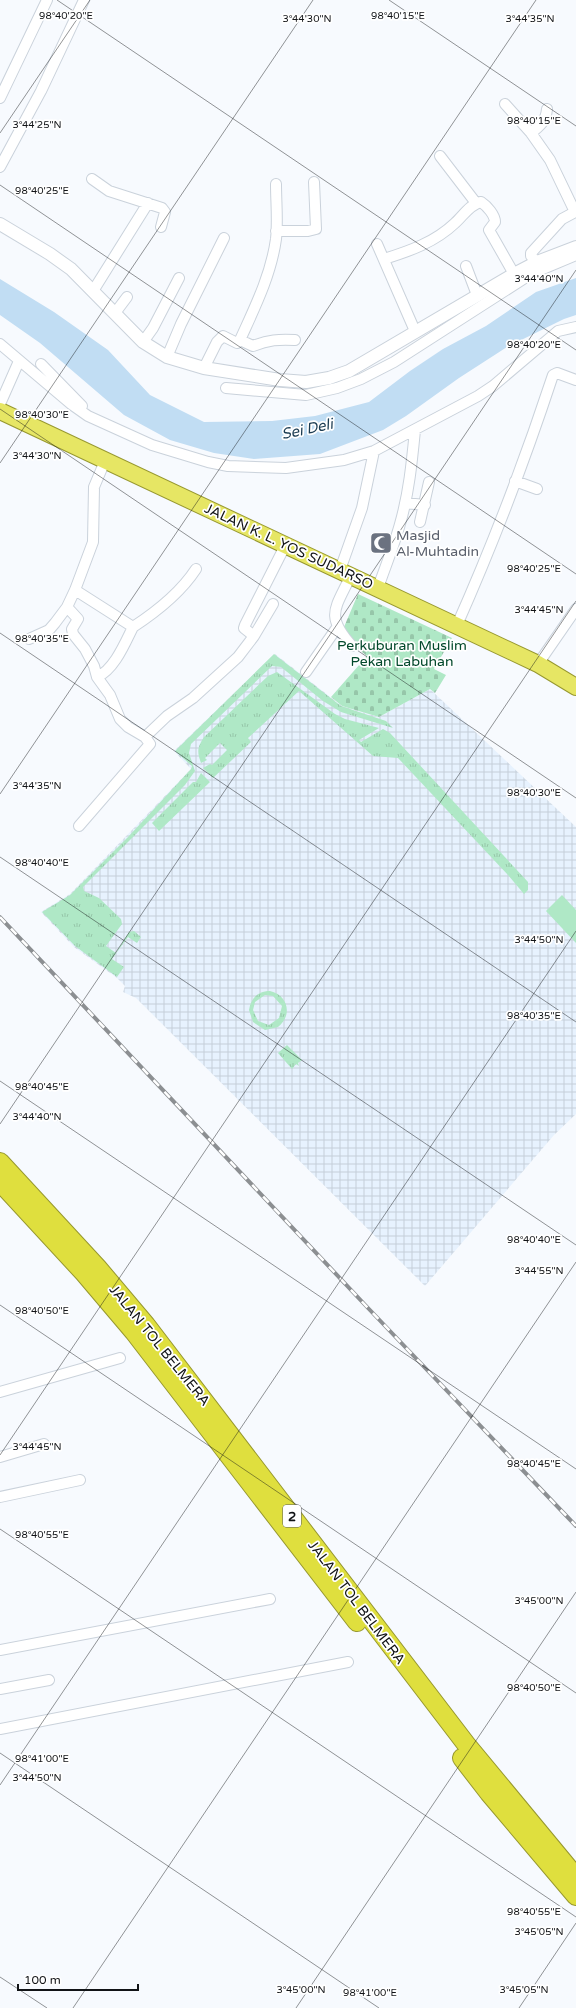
<svg xmlns="http://www.w3.org/2000/svg" width="576" height="2008" viewBox="0 0 576 2008" font-family="'Varela Round',sans-serif">
<style>
.industrial{fill:url(#industrial-grid)}
.grass{fill:url(#grass-tufts);fill-rule:evenodd}
.cemetery{fill:url(#cemetery-stones)}
.garden{fill:#afe8c6}
.water{fill:#c1ddf3}
.lines{fill:none;stroke-linecap:round;stroke-linejoin:round}
.minor-casing{stroke:#cad2db;stroke-width:12}
.tertiary-casing{stroke:#cad2db;stroke-width:14}
.trunk-casing{stroke:#979830;stroke-width:18}
.motorway-casing{stroke:#979830;stroke-width:20}
.minor{stroke:#fff;stroke-width:10}
.tertiary{stroke:#fff;stroke-width:12}
.trunk{stroke:#e6e664;stroke-width:16}
.motorway{stroke:#dfdf3e;stroke-width:18}
.rail-casing{stroke:#8c8f92;stroke-width:4}
.rail{stroke:#fff;stroke-width:2.5;stroke-dasharray:8;stroke-linecap:butt}
.ticks{fill:none;stroke:#111316;stroke-width:1;stroke-opacity:0.45}
.labels{text-anchor:middle;stroke-width:3.5;stroke-linejoin:round;paint-order:stroke}
.shield{fill:#fff;stroke:#585a5c;stroke-width:1}
.shield-label{font-size:13px;font-weight:bold;fill:#111316}
.worship-label{font-size:14px;fill:#5b616d;stroke:#fff;text-anchor:start}
.street-label{font-size:14px;fill:#111316;stroke:#fff}
.park-label{font-size:14px;fill:#02482b;stroke:#fff}
.water-label{font-size:15px;font-style:italic;fill:#1b3c52;stroke:#fff}
.ticks-label{font-size:10px;text-anchor:middle;fill:#111316;stroke:#fff;stroke-width:3.5;stroke-linejoin:round;paint-order:stroke}
</style>
<defs>
<pattern id="industrial-grid" width="8" height="8" patternUnits="userSpaceOnUse"><rect width="8" height="8" fill="#e7f2fe"/><path d="M0 4h8M4 0v8" fill="none" stroke="#c5cfd9"/></pattern>
<pattern id="grass-tufts" width="24" height="20" patternUnits="userSpaceOnUse"><rect width="24" height="20" fill="#afe8c6"/><path d="M3 7l-1-3M5 7V3M7 7l1-3M15 17l-1-3M17 17v-4M19 17l1-3" fill="none" stroke="#96c6a9"/></pattern>
<pattern id="cemetery-stones" width="16" height="16" patternUnits="userSpaceOnUse"><rect width="16" height="16" fill="#afe8c6"/><path d="M2 7V4a2 2 0 0 1 4 0v3zM10 15v-3a2 2 0 0 1 4 0v3z" fill="#96c6a9"/></pattern>
</defs>
<rect width="100%" height="100%" fill="#f7fafe"/>
<path class="industrial" d="M275 654 342 706 379 717 430 689 576 827V1114L554 1135 425 1286 136 998 123 992 125 986 117 978 74 947 41 912 70 894 191 769 174 751Z"/>
<path class="grass" d="M274 654 341 706 386 721 393 728 341 712 323 701 281 667 272 666 191 744 189 753 195 771 185 785 83 887 84 891 99 898 121 919 122 924 106 946 116 953 129 932 134 931 141 937 137 943 128 937 112 959 124 967 117 977 75 946 42 912 70 895 128 837 191 769 192 766 175 751Z
M277 672 335 714 345 719 379 728 359 740 361 742 383 729 390 733 528 882V890L524 894 508 875 398 758 373 756 299 691 248 738 251 742 213 778 203 768 210 764 212 765 227 750 220 743 205 758 207 760 201 763C197 752 197 748 204 737L268 676Z
M201 773 210 782 159 831 152 823 193 782H196Z
M270 991C288 995 293 1015 278 1027L265 1030 253 1022 249 1010C251 998 258 991 270 991ZM265 995 273 996 282 1006 279 1018 269 1025 258 1021 253 1010 255 1002Z
M287 1045 302 1060 298 1063 299 1066 296 1064 292 1069 278 1053Z"/>
<path class="cemetery" d="M358 594 452 638 434 669 446 675 435 693 430 689 379 717 342 706 331 697 367 656 357 648 344 627Z"/>
<path class="garden" d="M562 895 576 910V943L546 911Z"/>
<path class="water" d="M576 278V315L564 319 507 347 459 378 406 416 383 430 320 454 254 459 214 453 170 440 124 415 40 343 0 315V279L54 312 108 350 150 395 204 422 272 421 315 416 369 402 410 371 443 349 486 326 536 292Z"/>
<g class="lines">
<g class="minor-casing">
<path id="minor" d="M0 98 47 0
M505 104 531 133 550 160 575 212 562 219 531 253V256L537 262
M531 133C540 126 546 121 547 109
M440 156 476 203
M0 167 41 91 84 0
M92 179 109 191 162 208 165 212 161 227
M276 231H308L316 229 314 182
M377 244 415 331
M384 259C410 251 435 242 455 223 463 216 470 204 481 202 487 206 495 215 495 222L489 230 514 274
M466 266 477 295
M93 291 148 203
M115 313 127 297
M240 340 253 346C268 340 279 339 295 340
M143 342 153 328 179 278
M0 344 71 404 88 416 152 445 208 462 228 466 286 468 344 460 374 451 478 396 493 386 558 331 576 327
M167 357 181 324 224 238
M41 364 82 406
M204 368 217 342 223 336 237 343 240 340C255 307 271 275 276 239 278 221 276 202 276 184
M226 388 306 395 337 388 361 379 394 362 531 274 576 255
M0 404 19 361
M515 481 537 489
M405 503 425 505
M420 522 429 482
M340 570 362 508 374 451
M351 575C336 608 324 615 352 646
M378 588C385 567 394 546 400 524 409 493 412 461 415 430
M75 590 133 627C125 643 114 670 97 677
M67 607 78 619 72 629 73 634 85 649 94 666 97 677 110 695 120 719 128 727 145 737 150 744 79 826
M457 625C493 544 525 460 553 375L557 373 576 380
M133 627C156 612 181 592 196 569
M254 636 244 628 245 625 286 544
M29 639 49 630 55 623 67 607 75 590 93 542 94 487 105 461
M538 664 576 609
M306 672 338 626
M145 737 167 716 193 698 238 657 254 636 273 604
M0 1392 120 1358
M0 1457 44 1444
M0 1497 80 1480
M0 1650 270 1599
M0 1689 49 1680
M0 1729 348 1662"/>
</g>
<g class="tertiary-casing">
<path id="tertiary" d="M0 224 50 254 71 269 143 342 167 357 204 368 280 380 306 382 329 378 349 371 514 274 537 262 576 247"/>
</g>
<g class="trunk-casing">
<path id="trunk" d="M0 411 538 664 576 687"/>
</g>
<g class="motorway-casing">
<path id="motorway" d="M0 1162 97 1267 146 1325 466 1744 576 1877
M0 1182 84 1273 134 1332 357 1622
M462 1758 489 1793 576 1896"/>
</g>
<use href="#minor" class="minor"/>
<use href="#tertiary" class="tertiary"/>
<use href="#trunk" class="trunk"/>
<use href="#motorway" class="motorway"/>
<g class="rail-casing">
<path id="rail" d="M0 917 368 1308 576 1526"/>
</g>
<use href="#rail" class="rail"/>
</g>
<path class="ticks" d="M57 0 576 350M389 0 576 126M0 133 90 0M0 185 576 574M0 409 576 798M0 463 313 0M0 633 576 1022M0 794 536 0M0 857 576 1245M0 1081 576 1469M0 1124 576 270M0 1305 576 1693M0 1455 576 601M0 1529 576 1917M0 1753 379 2008M0 1785 576 931M0 1977 47 2008M73 2008 576 1262M296 2008 576 1592M519 2008 576 1923"/>
<defs>
<g id="mosque-square" transform="scale(1.15)"><rect x="-9" y="-9" width="18" height="18" rx="4" fill="#6b7280" stroke="#fff"/><path d="M3.5-4.9A6 6 0 1 0 3.5 4.9A5 5 0 1 1 3.5-4.9Z" fill="#fff"/></g>
</defs>
<g fill-rule="evenodd">
<use href="#mosque-square" x="381" y="543"/>
</g>
<g class="labels">
<rect class="shield" x="283" y="1505" width="18" height="22" rx="3"/>
<g class="shield-label">
<text x="292" y="1521">2</text>
</g>
<g class="worship-label">
<text x="396" y="540">Masjid<tspan x="396" dy="16">Al-Muhtadin</tspan></text>
</g>
<g class="street-label">
<text transform="translate(289 546) rotate(25)" y="5">JALAN K. L. YOS SUDARSO</text>
<text transform="translate(160 1345) rotate(51)" y="5">JALAN TOL BELMERA</text>
<text transform="translate(357 1602) rotate(53)" y="5">JALAN TOL BELMERA</text>
</g>
<g class="park-label">
<text x="402" y="650">Perkuburan Muslim<tspan x="402" dy="16">Pekan Labuhan</tspan></text>
</g>
<g class="water-label">
<text transform="translate(307 429) rotate(-12)" y="5">Sei Deli</text>
</g>
</g>
<g class="ticks-label">
<text x="398" y="19">98°40'15"E</text>
<text x="66" y="19">98°40'20"E</text>
<text x="307" y="22">3°44'30"N</text>
<text x="530" y="22">3°44'35"N</text>
<text x="534" y="124">98°40'15"E</text>
<text x="37" y="128">3°44'25"N</text>
<text x="42" y="194">98°40'25"E</text>
<text x="539" y="282">3°44'40"N</text>
<text x="534" y="348">98°40'20"E</text>
<text x="42" y="418">98°40'30"E</text>
<text x="37" y="459">3°44'30"N</text>
<text x="534" y="572">98°40'25"E</text>
<text x="539" y="613">3°44'45"N</text>
<text x="42" y="642">98°40'35"E</text>
<text x="37" y="789">3°44'35"N</text>
<text x="534" y="796">98°40'30"E</text>
<text x="42" y="866">98°40'40"E</text>
<text x="539" y="943">3°44'50"N</text>
<text x="534" y="1019">98°40'35"E</text>
<text x="42" y="1090">98°40'45"E</text>
<text x="37" y="1120">3°44'40"N</text>
<text x="534" y="1243">98°40'40"E</text>
<text x="539" y="1274">3°44'55"N</text>
<text x="42" y="1314">98°40'50"E</text>
<text x="37" y="1450">3°44'45"N</text>
<text x="534" y="1467">98°40'45"E</text>
<text x="42" y="1538">98°40'55"E</text>
<text x="539" y="1604">3°45'00"N</text>
<text x="534" y="1691">98°40'50"E</text>
<text x="42" y="1762">98°41'00"E</text>
<text x="37" y="1781">3°44'50"N</text>
<text x="534" y="1915">98°40'55"E</text>
<text x="539" y="1935">3°45'05"N</text>
<text x="301" y="1993">3°45'00"N</text>
<text x="524" y="1993">3°45'05"N</text>
<text x="370" y="1996">98°41'00"E</text>
</g>
<path d="M18 1984v6h120v-6" fill="none" stroke="#111316" stroke-width="2"/>
<text x="24" y="1984" font-size="12" fill="#111316" stroke="#ffffff" stroke-width="3" paint-order="stroke">100 m</text>
</svg>
